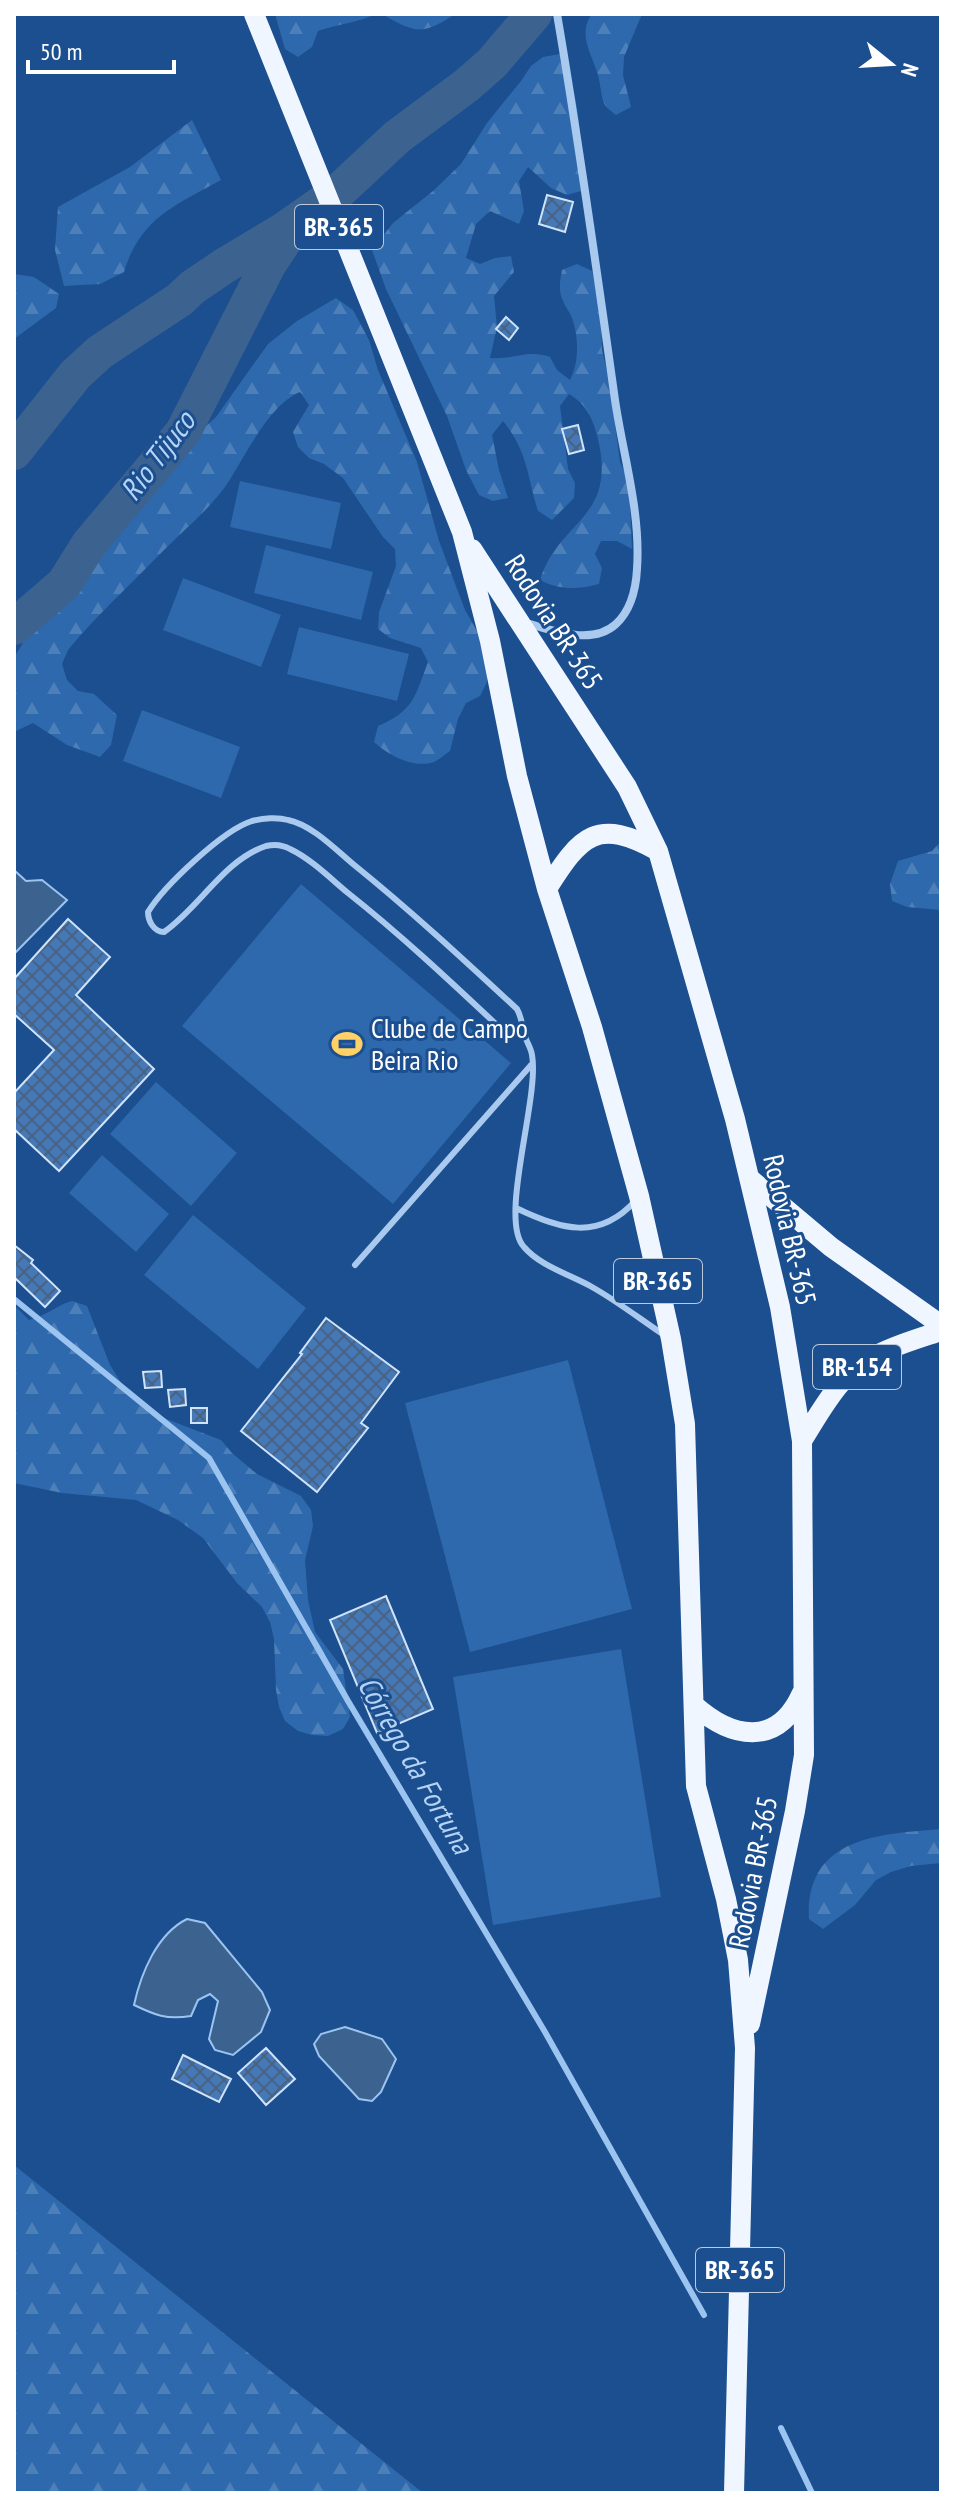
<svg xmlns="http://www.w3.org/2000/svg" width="955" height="2507" viewBox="0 0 955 2507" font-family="'PT Sans Narrow',sans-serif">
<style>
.forest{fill:url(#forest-firs)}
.park{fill:#2e69ad}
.water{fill:#3c6290;stroke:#9cc4f0;stroke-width:2}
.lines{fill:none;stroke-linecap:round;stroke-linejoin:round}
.stream{stroke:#9cc4f0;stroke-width:6}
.river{stroke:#3c6290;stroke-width:36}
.building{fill:url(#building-cross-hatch);stroke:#cfe3fa;stroke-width:2}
.service{stroke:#a9c9ee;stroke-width:6}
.minor{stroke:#a9c9ee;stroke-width:8}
.primary{stroke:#f0f6ff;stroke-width:20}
.labels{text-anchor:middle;stroke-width:6;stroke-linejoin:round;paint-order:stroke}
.shield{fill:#1b4f8f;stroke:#bbcadd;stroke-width:2}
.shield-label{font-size:26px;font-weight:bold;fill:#fff}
.street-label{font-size:28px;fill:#fff;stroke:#1b4f8f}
.poi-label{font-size:28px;fill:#fff;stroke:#1b4f8f;text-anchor:start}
.water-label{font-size:30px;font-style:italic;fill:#b5d3f5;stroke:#1b4f8f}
</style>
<defs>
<pattern id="forest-firs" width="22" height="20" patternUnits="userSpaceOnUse" patternTransform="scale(2)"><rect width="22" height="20" fill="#2e69ad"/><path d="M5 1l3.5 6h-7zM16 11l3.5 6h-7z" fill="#4d80b9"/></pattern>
<pattern id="building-cross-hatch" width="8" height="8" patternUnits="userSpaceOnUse" patternTransform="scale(2)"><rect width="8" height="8" fill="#4478b7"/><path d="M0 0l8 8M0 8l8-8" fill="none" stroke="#486282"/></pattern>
</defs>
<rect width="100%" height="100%" fill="#1b4f8f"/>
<path class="forest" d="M275 14H376C357 23 337 24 318 31L312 47 298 57 285 49Z
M382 14H455C422 36 415 33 382 14Z
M592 14H642L624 57 623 75 631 107 616 115C611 111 605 107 603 101 601 93 600 83 598 75 592 55 577 34 592 14Z
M560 54C581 95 582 145 581 191L567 195 551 188 528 167 519 181 524 211 519 224 490 211 476 224 466 258 480 264 495 258 511 256 514 272 494 296 497 327 490 358C515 360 527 349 550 357L557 370 570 380C579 363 579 337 572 318 570 312 565 307 563 301 558 291 560 281 562 270L577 264 592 271 601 317 602 350 609 379 620 462 629 481 632 549 617 541H601L595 554 602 568 599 584C578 590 559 590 540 580 559 519 617 520 598 439 593 419 587 405 569 394L560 406 568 469 575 483 574 498 552 520 538 511C527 476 528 452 503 421L492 435 499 470 508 498 493 501 479 495 466 470 447 416 386 289 372 250 393 223 433 191 461 164 487 123 521 81 531 66 543 57Z
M192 120 221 180C176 205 140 218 124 272L100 284 64 286 55 250 58 207 130 167Z
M14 274 34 277 59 294 56 308 14 339Z
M336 298 353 310 369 340 378 370 417 462 439 541 465 610 480 636 487 666V682L480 696 466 703 458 719 450 751C445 754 439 760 434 762 414 769 388 755 374 742L378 726C414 711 415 696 428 662L421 648 390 638 378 629 379 612 396 566 395 549 383 537 343 478 324 464 309 458 298 447 293 432 309 405 300 392C269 405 247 453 229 481 210 510 181 532 157 557 128 587 94 618 68 650L62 664 67 680 78 691 94 694 117 715 111 745 100 757 67 745 33 723 14 732V658L41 612 66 586 130 505 155 480 177 452 216 417 268 344 297 321Z
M941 841V910L907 907 892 901 890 884 898 861 932 851Z
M72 1301 87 1306 110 1365 130 1397 143 1408 156 1415 221 1440 232 1453 257 1474 301 1496 311 1510 313 1526 305 1560 308 1600 315 1632 343 1669 350 1717 343 1729 328 1736 312 1735 298 1731 285 1721 279 1707 276 1690 274 1639 270 1622 262 1607 237 1583 203 1538 178 1520 136 1500 62 1493 14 1483V1305L29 1320C46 1316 55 1306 72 1301Z
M941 1829V1863L911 1866 891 1872 876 1880 855 1905 823 1929 809 1919C805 1837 879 1834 941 1829Z
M14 2165 423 2493H14Z"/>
<path class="park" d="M240 481 341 503 331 549 230 527Z
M266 545 373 572 361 620 254 593Z
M183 578 281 615 261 667 163 630Z
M299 627 409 654 397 701 287 674Z
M142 710 240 747 221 798 123 761Z
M301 884 511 1063 393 1204 182 1026Z
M156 1082 237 1153 191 1206 110 1134Z
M102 1155 169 1214 136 1252 69 1193Z
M193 1215 306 1308 258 1369 144 1275Z
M568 1360 632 1609 470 1652 405 1403Z
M621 1649 661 1897 493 1925 453 1677Z"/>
<path class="water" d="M14 870 26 881 42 880 67 900 14 954Z
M187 1919 205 1923 262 1992 270 2010 261 2032 233 2055 215 2050 209 2039 218 2001 210 1994 198 2000 191 2016C166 2020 155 2015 134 2005 141 1973 157 1934 187 1919Z
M345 2027 382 2039 396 2059 381 2092 372 2101 359 2099 319 2056 314 2044 321 2034Z"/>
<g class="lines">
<path class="stream" d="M14 1299 209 1458 348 1701 545 2032 704 2315
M781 2428 812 2493"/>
<path class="river" d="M14 452 75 375 100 352 179 300 193 287 224 266 284 230 338 192 397 137 467 85 492 63 534 14
M14 627 64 584 89 544 183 432 268 265 291 230"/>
</g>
<path class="building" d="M547 195 573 202 565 232 539 224Z
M506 317 518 328 509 340 496 329Z
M578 425 584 450 569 454 562 429Z
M68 919 110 957 76 995 154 1069 59 1171 14 1129V1093L54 1050 14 1014V979Z
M14 1245 33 1260 31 1263 60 1291 45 1307 14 1277Z
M326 1318 399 1372 361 1423 368 1428 317 1492 241 1431 302 1354 300 1353Z
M161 1371 162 1387 145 1388 143 1372Z
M185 1389 186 1405 170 1407 168 1390Z
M191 1408H207V1423H191Z
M386 1596 433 1709 377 1733 330 1620Z
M266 2048 295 2079 266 2105 238 2073Z
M183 2055 231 2079 219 2102 172 2079Z"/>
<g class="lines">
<path class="service" d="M523 1031 509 1032 499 1027C450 981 401 935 348 893 330 878 311 859 290 849 283 845 274 844 266 846 224 860 200 907 164 932 154 932 148 921 148 912 164 886 223 830 252 821 263 818 278 817 288 820 312 825 335 849 353 864 410 910 463 959 517 1009 522 1018 521 1023 524 1032 525 1040 531 1047 532 1055 540 1097 498 1220 524 1247 540 1266 571 1275 592 1287 617 1301 640 1319 664 1335
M516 1208C559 1229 599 1242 636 1200
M355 1265 532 1064"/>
<path class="minor" d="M522 622C550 629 591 647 616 624 631 610 636 588 637 569 641 512 623 455 615 400 597 271 579 142 557 14"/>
<path class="primary" d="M254 14 462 532 490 641 517 776 547 889 592 1027 639 1196 671 1339 685 1424 696 1786 726 1899 738 1960 745 2048 734 2493
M472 549 627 787 658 851 735 1119 780 1307 802 1441 804 1755 795 1811 750 2024
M547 889C581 835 597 817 658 851
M749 1178 831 1247 941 1325
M802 1441C814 1422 826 1400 841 1383 866 1353 905 1343 941 1331
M694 1705C732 1739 777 1747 801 1695"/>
</g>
<defs>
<g id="stadium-bare" transform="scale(2.4)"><path d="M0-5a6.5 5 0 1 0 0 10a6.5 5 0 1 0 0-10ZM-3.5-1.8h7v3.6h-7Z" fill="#ffd166" stroke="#1b4f8f" stroke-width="2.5" paint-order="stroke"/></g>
</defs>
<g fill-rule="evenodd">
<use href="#stadium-bare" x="347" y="1044"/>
</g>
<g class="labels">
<g class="shield">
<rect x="295" y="205" width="88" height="44" rx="6"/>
<rect x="614" y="1259" width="88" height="44" rx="6"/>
<rect x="813" y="1345" width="88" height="44" rx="6"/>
<rect x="696" y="2248" width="88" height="44" rx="6"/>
</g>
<g class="shield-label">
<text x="339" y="236">BR-365</text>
<text x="658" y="1290">BR-365</text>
<text x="857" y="1376">BR-154</text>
<text x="740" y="2279">BR-365</text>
</g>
<g class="street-label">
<text transform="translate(554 622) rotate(57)" y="10">Rodovia BR-365</text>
<text transform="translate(790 1230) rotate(77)" y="10">Rodovia BR-365</text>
<text transform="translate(753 1872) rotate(-79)" y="10">Rodovia BR-365</text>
</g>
<g class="poi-label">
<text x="371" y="1038">Clube de Campo<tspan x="371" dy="32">Beira Rio</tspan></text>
</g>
<g class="water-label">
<text transform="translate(158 456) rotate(-53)" y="10">Rio Tijuco</text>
<text transform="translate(415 1765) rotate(60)" y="10">Córrego da Fortuna</text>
</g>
</g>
<rect width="955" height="2507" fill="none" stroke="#ffffff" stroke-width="32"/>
<g transform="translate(891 64) rotate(108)" stroke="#1b4f8f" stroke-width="6" paint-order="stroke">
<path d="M0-6L14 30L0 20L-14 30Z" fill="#ffffff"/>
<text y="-12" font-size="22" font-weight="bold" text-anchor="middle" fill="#ffffff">N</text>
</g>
<path d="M28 60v12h146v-12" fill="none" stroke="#ffffff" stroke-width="4"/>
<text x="40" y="60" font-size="24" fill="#ffffff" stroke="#1b4f8f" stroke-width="6" paint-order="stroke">50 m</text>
</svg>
